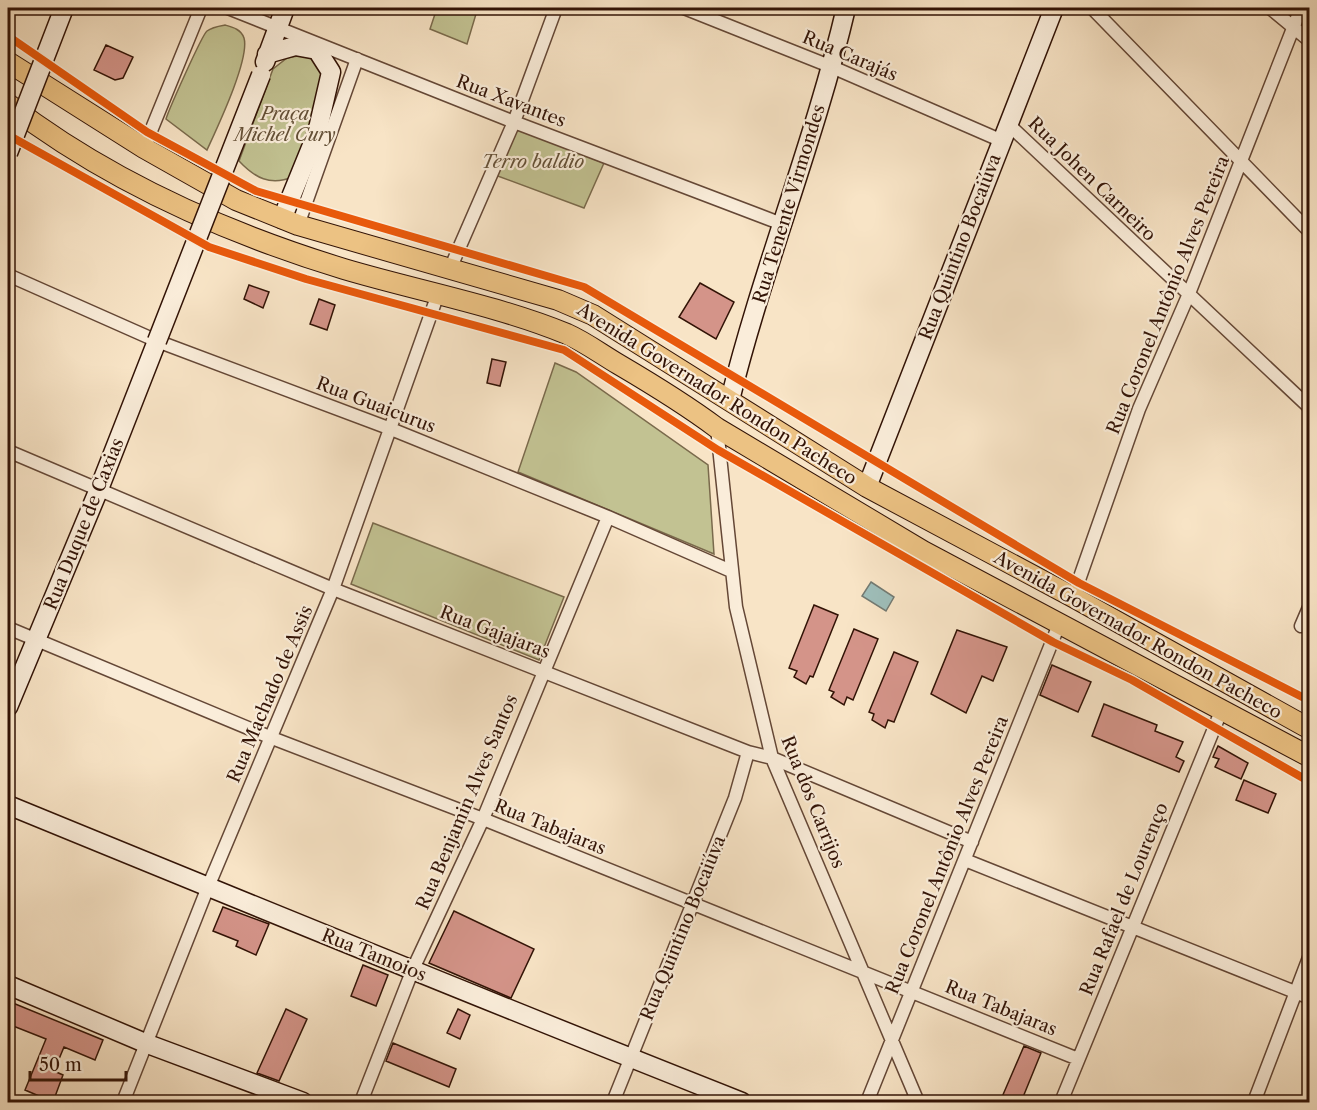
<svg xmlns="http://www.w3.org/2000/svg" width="1317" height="1110" viewBox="0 0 1317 1110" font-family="'Libre Caslon Text',serif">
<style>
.green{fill:#c2c292;stroke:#7a6a4c;stroke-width:1.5}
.water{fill:#9ebeba;stroke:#737a72;stroke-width:1.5}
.building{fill:#d49489;stroke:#321306;stroke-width:1.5}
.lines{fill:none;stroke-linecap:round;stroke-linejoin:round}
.street-casing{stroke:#644736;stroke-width:15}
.secondary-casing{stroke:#321306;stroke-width:21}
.primary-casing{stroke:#321306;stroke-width:22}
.street{stroke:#faedda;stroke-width:12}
.secondary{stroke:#faedda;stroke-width:18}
.primary{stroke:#ecc283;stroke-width:20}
.secondary-bridge-casing{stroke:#321306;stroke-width:21;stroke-linecap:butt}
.secondary-bridge{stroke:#faedda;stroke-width:18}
.cycleway-casing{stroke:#faedda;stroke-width:11}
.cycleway{stroke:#e8590c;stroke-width:8}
.labels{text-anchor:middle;stroke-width:4.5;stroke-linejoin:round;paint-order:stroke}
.street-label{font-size:18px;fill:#321306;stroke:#faedda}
.park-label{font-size:18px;font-style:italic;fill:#645037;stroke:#faedda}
</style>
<rect width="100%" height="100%" fill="#f8e4c6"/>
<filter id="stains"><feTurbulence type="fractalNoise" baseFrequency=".00333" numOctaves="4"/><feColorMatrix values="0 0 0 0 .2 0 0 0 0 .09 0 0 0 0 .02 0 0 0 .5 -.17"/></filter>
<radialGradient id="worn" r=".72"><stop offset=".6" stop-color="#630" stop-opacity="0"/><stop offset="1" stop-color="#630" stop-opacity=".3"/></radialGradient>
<path class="green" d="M437 8H458L476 14 467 44 430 29Z
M225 25C232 27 241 29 244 38 250 59 217 128 207 150L166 119C169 109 202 35 207 31 212 27 219 26 225 25Z
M303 55 317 58 327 72 324 100 293 177C270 186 255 178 239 161L273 69 287 58Z
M515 128 604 163 584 208 495 175Z
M555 363 576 372 708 465 714 554 518 472Z
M373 523 564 597 539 660 351 584Z"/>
<path class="water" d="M871 582 894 597 886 611 862 596Z"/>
<path class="building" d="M106 45 133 57 123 78 115 80 94 70Z
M700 283 734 302 716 339 679 317Z
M249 285 269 292 263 308 244 299Z
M319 299 335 305 327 330 310 324Z
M492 359 506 362 500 386 487 383Z
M814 605 838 615 813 677 810 676 806 684 794 677 797 671 789 668Z
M854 629 878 639 853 700 847 697 844 705 831 697 834 692 829 690Z
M957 630 1007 647 993 681 982 676 966 713 931 694Z
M894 652 918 662 894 722 888 720 885 728 872 720 874 714 869 712Z
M1052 665 1091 682 1078 712 1040 695Z
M1104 704 1157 725 1155 731 1183 742 1176 757 1184 761 1179 772 1092 736Z
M1218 746 1248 763 1241 779 1215 767 1219 759 1213 757Z
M1244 780 1276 794 1268 813 1236 800Z
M223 907 269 924 256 955 236 946 238 941 213 931Z
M454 911 534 949 511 998 429 963Z
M363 965 388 975 376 1006 351 996Z
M8 1001 103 1040 95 1060 64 1047 54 1071 63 1075 53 1102 25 1090 46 1039 8 1024Z
M286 1009 307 1019 279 1081 257 1073Z
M458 1009 470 1015 460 1039 447 1033Z
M393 1043 456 1069 449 1087 386 1061Z
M1024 1046 1041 1053 1021 1102H1015L1002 1097Z"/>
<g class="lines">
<g class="street-casing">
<path id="street" d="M228 8 514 122 782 224
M684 8 832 67 1000 140
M1092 8 1310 232
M1270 8 1310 41
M1008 124 1310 408
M144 148 201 8
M298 225 357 59
M450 269 514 122 556 8
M8 275 157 341 391 429 608 517 731 571
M717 428 736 607 772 758 918 1102
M8 451 333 589 748 752 772 758 972 842
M1073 597 1139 409 1188 296 1301 8
M1301 626 1310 605
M8 628 272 738 483 819 1078 1059
M965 860 1310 998
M123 1102 208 887 333 589 438 294
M361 1102 413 969 483 819 608 517
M613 1102 735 798 748 752
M867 1102 1060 622
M1061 1102 1222 709
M1254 1102 1310 955"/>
</g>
<g class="secondary-casing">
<path id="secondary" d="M267 54 295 46 317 50 331 72 317 133 282 219
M265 62 285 8
M730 400C763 267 815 140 846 8
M867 487 1054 8
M8 707 99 489 157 341
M8 805C252 905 496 1005 742 1102
M8 985 145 1043 303 1102"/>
</g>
<g class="primary-casing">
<path id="primary" d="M8 62 144 148 236 200 298 225 558 300 593 315 867 487 1073 597 1310 729
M8 104C106 179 226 233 344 269 418 291 496 305 567 334 585 342 601 354 618 364 652 384 685 404 717 428L923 551 1310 757"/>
</g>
<use href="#street" class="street"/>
<use href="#secondary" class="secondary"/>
<use href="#primary" class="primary"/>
<g class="secondary-bridge-casing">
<path id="secondary-bridge" d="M8 153 64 8
M157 341 261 75"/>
</g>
<use href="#secondary-bridge" class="secondary-bridge"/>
<g class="cycleway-casing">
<path id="cycleway" d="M8 36 147 132 256 191 584 287 1079 583 1310 701
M8 135 209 247 306 279 564 350 718 450 1053 642 1132 680 1310 782"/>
</g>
<use href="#cycleway" class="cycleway"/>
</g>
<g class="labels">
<g class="street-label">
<text transform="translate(850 56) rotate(23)" y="6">Rua Carajás</text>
<text transform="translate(511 101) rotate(21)" y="6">Rua Xavantes</text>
<text transform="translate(1092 179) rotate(44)" y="6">Rua Johen Carneiro</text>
<text transform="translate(789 204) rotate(-73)" y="6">Rua Tenente Virmondes</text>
<text transform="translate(960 247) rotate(-69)" y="6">Rua Quintino Bocaiúva</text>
<text transform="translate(1168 295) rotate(-68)" y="6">Rua Coronel Antônio Alves Pereira</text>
<text transform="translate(717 394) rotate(32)" y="6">Avenida Governador Rondon Pacheco</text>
<text transform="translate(376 405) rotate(21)" y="6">Rua Guaicurus</text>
<text transform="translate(84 524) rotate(-68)" y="6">Rua Duque de Caxias</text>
<text transform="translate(495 632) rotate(21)" y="6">Rua Gajajaras</text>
<text transform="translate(1138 635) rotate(29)" y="6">Avenida Governador Rondon Pacheco</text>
<text transform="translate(270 694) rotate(-67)" y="6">Rua Machado de Assis</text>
<text transform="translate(467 802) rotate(-67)" y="6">Rua Benjamin Alves Santos</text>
<text transform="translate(813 802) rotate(68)" y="6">Rua dos Carrijos</text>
<text transform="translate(550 827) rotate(22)" y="6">Rua Tabajaras</text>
<text transform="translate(947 855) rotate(-68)" y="6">Rua Coronel Antônio Alves Pereira</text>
<text transform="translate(1124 899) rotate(-68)" y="6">Rua Rafael de Lourenço</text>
<text transform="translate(683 928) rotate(-68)" y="6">Rua Quintino Bocaiúva</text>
<text transform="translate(374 955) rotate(22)" y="6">Rua Tamoios</text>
<text transform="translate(1001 1008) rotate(22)" y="6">Rua Tabajaras</text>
</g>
<g class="park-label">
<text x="285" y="120">Praça<tspan x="285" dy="21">Michel Cury</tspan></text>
<text x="533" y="168">Terro baldio</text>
</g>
</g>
<rect width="1317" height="1110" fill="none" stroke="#f8e4c6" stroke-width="30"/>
<rect x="9" y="9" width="1299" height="1092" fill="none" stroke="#321306" stroke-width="3"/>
<rect x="15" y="15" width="1287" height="1080" fill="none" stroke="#321306" stroke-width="1.5"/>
<path d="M30 1071v9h96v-9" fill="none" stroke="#321306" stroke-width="3"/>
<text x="39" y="1071" font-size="18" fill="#321306" stroke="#faedda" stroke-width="4.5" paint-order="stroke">50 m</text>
<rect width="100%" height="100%" filter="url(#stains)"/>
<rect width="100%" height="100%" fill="url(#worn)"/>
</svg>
